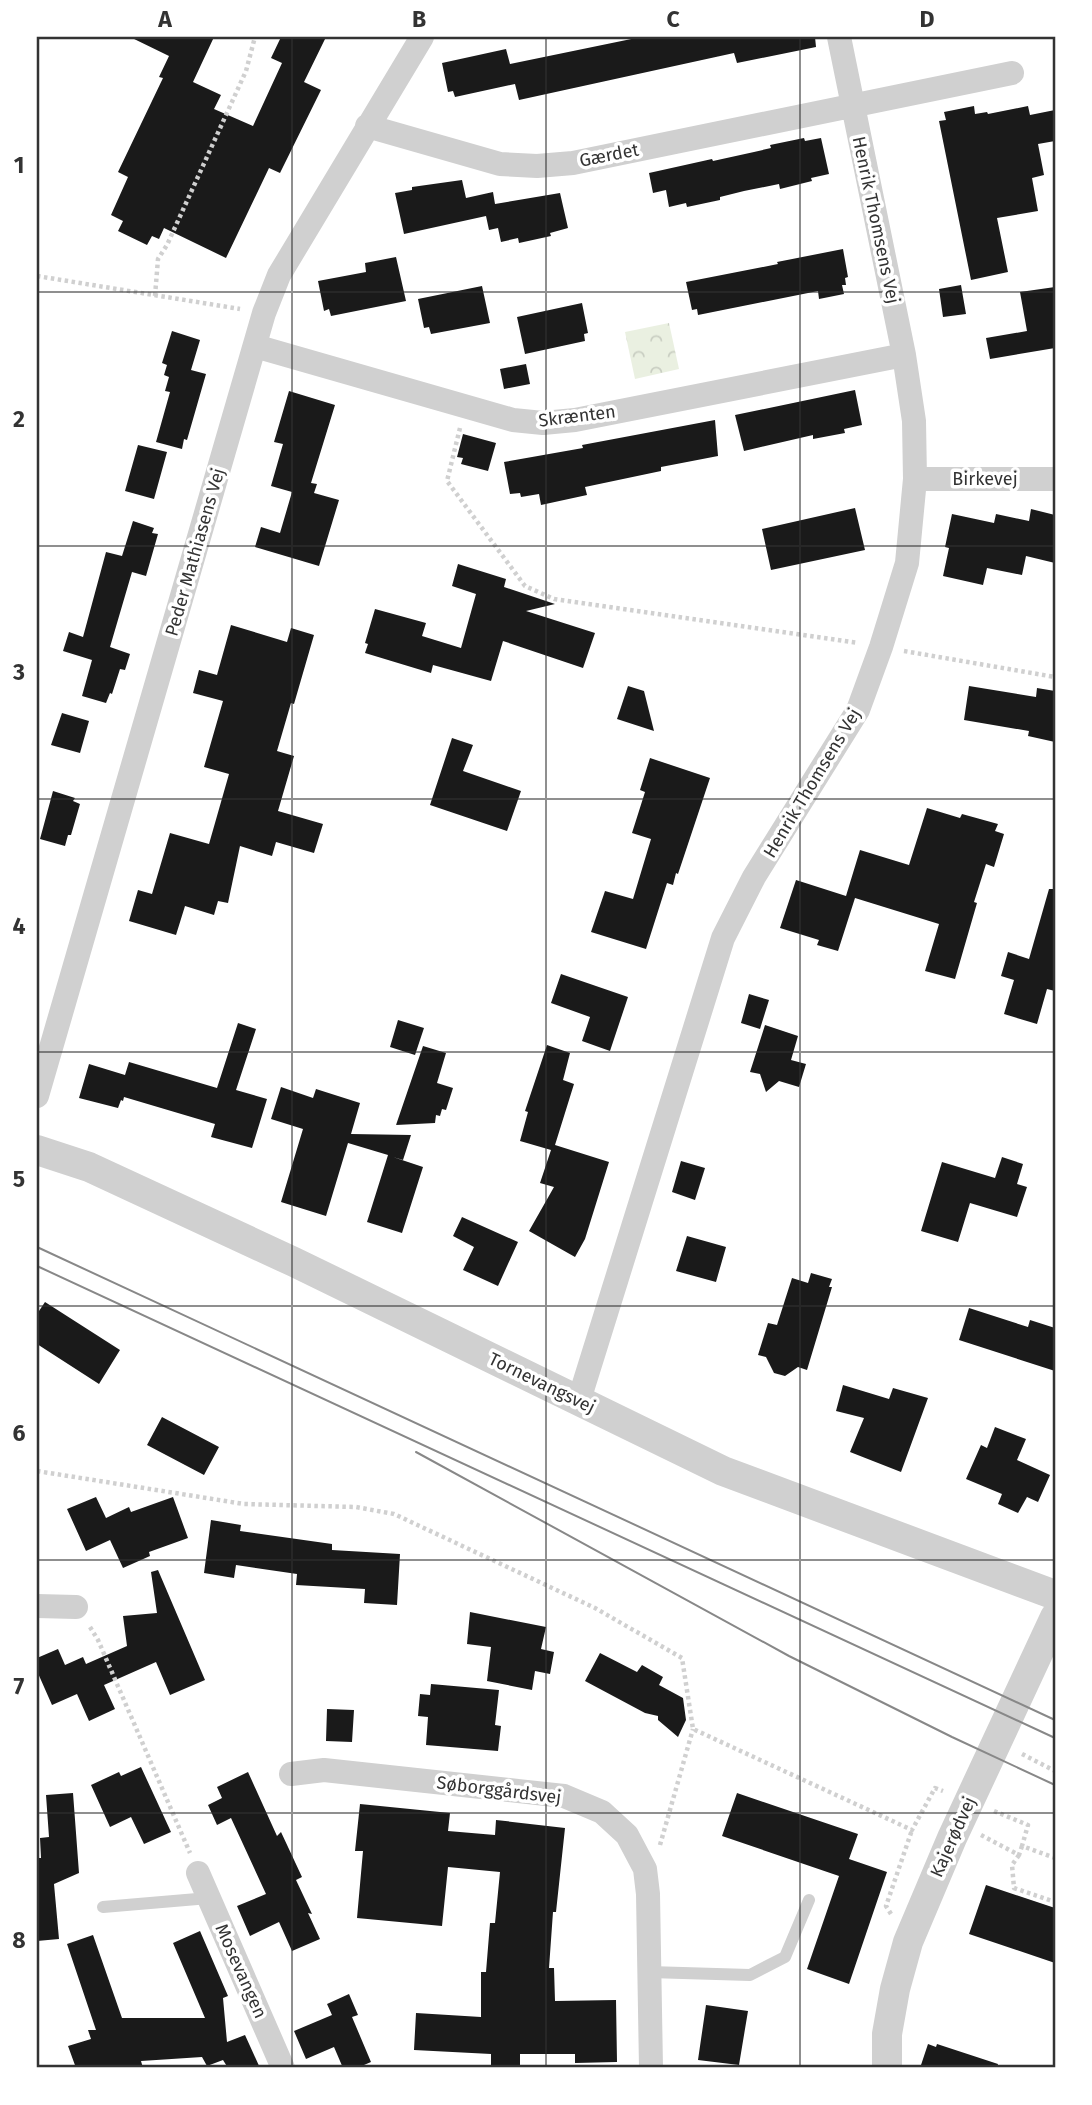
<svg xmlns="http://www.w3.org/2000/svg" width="1092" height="2105" viewBox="0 0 1092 2105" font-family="'Fira Sans',sans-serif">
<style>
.park{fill:url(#park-crowns)}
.building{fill:#1a1a1a}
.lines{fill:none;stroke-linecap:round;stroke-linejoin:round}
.path{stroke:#d0d0d0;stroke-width:4.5;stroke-dasharray:3.5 3.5;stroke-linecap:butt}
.service{stroke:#d0d0d0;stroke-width:12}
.minor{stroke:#d0d0d0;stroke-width:24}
.tertiary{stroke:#d0d0d0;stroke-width:30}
.tram{stroke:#888;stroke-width:2}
.grid{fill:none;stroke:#333;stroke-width:2;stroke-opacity:0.55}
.labels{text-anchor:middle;stroke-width:7;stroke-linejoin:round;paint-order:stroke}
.street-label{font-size:18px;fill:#333;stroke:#fff}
.neatline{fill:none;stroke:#333;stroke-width:2.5}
.grid-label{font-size:23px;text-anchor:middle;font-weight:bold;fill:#333}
</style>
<defs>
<pattern id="park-crowns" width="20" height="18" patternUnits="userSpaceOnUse" patternTransform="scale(1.75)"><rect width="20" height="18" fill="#eaf0e1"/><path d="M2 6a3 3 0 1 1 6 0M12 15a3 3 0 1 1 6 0" fill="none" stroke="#c9cec2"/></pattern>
</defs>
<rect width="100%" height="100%" fill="#fff"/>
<path class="park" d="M669 323 679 369 635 379 625 332Z"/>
<path class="building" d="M130 37H214L193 82 221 95 214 109 253 126 282 63 271 58 281 37H326L304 82 321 90 280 173 269 168 226 258 164 228 159 239 152 236 147 245 118 231 123 221 111 215 128 177 118 172 163 78 159 77 169 56Z
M641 37H815L816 47 737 63 734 53 519 100 515 84 455 97 453 91 448 92 442 63 506 49 510 64Z
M974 106 975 114 987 112 988 114 1028 106 1030 115 1055 110V141L1038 144 1044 175 1032 178 1038 211 997 218 1008 272 971 280 939 121 946 120 944 112Z
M804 138 805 141 821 138 829 174 811 178 812 181 780 189 779 184 744 191 720 197V200L687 207 686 203 669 207 666 190 653 193 649 173 712 159 713 161 754 152 771 148 770 145Z
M462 180 466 198 493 192 495 204 560 193 568 228 550 233 551 236 519 243 518 238 501 242 498 228 489 230 486 216 404 234 395 193 412 190V187Z
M843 249 848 277 845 278 846 285H842L844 294 819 299 818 291 698 315 697 309 692 310 686 282 778 264 777 262Z
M396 257 406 301 331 316 329 309 324 311 318 281 366 272 365 263Z
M961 285 966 314 943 317 939 289Z
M482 286 490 323 431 334 429 327 424 328 418 299Z
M1055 287V348L990 359 986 338 1027 331 1020 292Z
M582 303 588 333 584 334 585 341 525 354 517 317Z
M172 331 200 340 191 370 206 374 187 440 184 439 182 449 156 442 170 392 165 391 169 377 164 375 167 365 162 363Z
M526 364 530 384 504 389 500 369Z
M855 390 862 425 844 429 845 433 813 439V435L744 451 735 415Z
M289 391 335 405 311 483 317 484 314 493 339 500 319 566 255 547 261 527 280 533 292 492 271 486 283 444 274 442Z
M715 420 718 456 661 467V471L585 487 587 495 541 505 539 494 521 497 520 493 510 494 504 462 583 448 582 445Z
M463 434 496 443 488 471 461 464 463 458 457 457Z
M138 445 167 452 154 499 125 491Z
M855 508 865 550 771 570 762 529Z
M1031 509 1055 515V563L1026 556 1022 575 987 568 983 585 943 576 949 548 945 547 952 514 994 523 996 514 1029 521Z
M133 521 154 528 152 533 158 534 146 576 132 572 110 647 130 654 125 670 120 669 112 694 110 693 106 703 82 696 92 660 63 651 69 632 83 637 106 552 122 556Z
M458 564 506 579 504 587 555 604 526 611 595 633 583 668 503 641 491 681 433 665 431 673 365 653 368 644 365 643 375 609 426 623 422 636 461 648 476 594 452 586Z
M231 625 287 642 291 628 314 635 294 704 291 703 277 751 294 756 278 811 323 824 314 853 276 842 272 856 240 846 228 903 218 901 214 915 185 906 176 935 129 921 138 890 152 894 170 833 209 844 229 774 204 767 223 701 193 693 199 670 217 675Z
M628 686 644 691 654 731 617 719Z
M969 686 1036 697 1037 688 1055 691V742L1028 736 1029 731 964 720Z
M62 713 89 721 80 753 51 745Z
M452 738 473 745 463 771 521 791 507 831 430 805Z
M650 758 710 778 678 874 676 873 673 885 667 883 646 949 591 932 605 891 633 899 651 839 632 833 645 792 640 790Z
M53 791 75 798 73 801 80 804 71 835H68L65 846 40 839Z
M927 808 960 818 962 814 998 824 995 831 1004 834 994 867 986 864 974 902 977 903 955 979 925 971 939 924 855 898 838 951 817 945 819 940 780 928 796 880 846 896 860 850 909 865Z
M1049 889H1055V991L1047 989 1037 1024 1004 1014 1014 980 1001 976 1008 952 1029 959Z
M561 974 628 997 610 1051 582 1041 590 1017 551 1003Z
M749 994 769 1000 760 1029 741 1023Z
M398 1020 424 1028 415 1055 390 1047Z
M238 1023 256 1029 236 1090 267 1099 252 1148 211 1137 215 1124 124 1097 123 1101 121 1100 118 1108 79 1098 89 1064 125 1075 129 1062 217 1088Z
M765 1025 798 1036 791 1060 806 1064 799 1087 779 1081 766 1092 760 1074 750 1072Z
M547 1045 570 1053 563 1080 574 1084 555 1145 609 1162 585 1239 575 1257 529 1231 554 1187 540 1183 551 1150 520 1141 528 1112 525 1111Z
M423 1046 446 1053 437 1083 453 1088 446 1110 442 1109 440 1116 436 1115 435 1123 396 1125Z
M281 1087 313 1098 316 1089 360 1103 351 1134 411 1135 403 1160 393 1157 423 1167 402 1233 367 1222 388 1155 348 1143 326 1216 281 1202 303 1129 271 1119Z
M1002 1157 1023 1164 1017 1184 1027 1187 1017 1217 970 1203 958 1242 921 1231 942 1162 995 1178Z
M681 1161 705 1168 695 1200 672 1192Z
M462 1217 518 1242 498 1286 463 1270 474 1247 453 1236Z
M687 1236 726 1247 716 1282 676 1271Z
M811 1273 832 1279 829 1287H832L807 1370 798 1367 785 1376 774 1373 766 1357 758 1355 768 1323 777 1325 792 1278 808 1283Z
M45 1302 120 1350 99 1384 37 1344V1314Z
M969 1308 1028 1327 1030 1320 1055 1328V1371L959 1340Z
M843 1385 889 1399 893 1388 928 1398 901 1472 850 1452 864 1418 836 1411Z
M162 1417 219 1447 204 1475 147 1445Z
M995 1427 1026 1439 1017 1460 1050 1475 1038 1502 1027 1497 1018 1513 998 1504 1002 1494 966 1479 981 1445 987 1448Z
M96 1497 106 1518 129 1507 131 1512 173 1497 188 1538 149 1552 150 1556 123 1568 110 1540 86 1551 67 1509Z
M211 1520 241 1525 240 1531 332 1544V1550L400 1554 397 1605 364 1603 365 1589 296 1585 297 1574 236 1565 234 1578 204 1573Z
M158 1570 205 1680 170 1695 156 1662 104 1685 115 1709 89 1721 77 1694 52 1705 37 1671V1658L58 1649 65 1665 83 1657 86 1664 127 1646 123 1616 157 1613 151 1572Z
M470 1612 546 1627 541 1649 554 1652 550 1674 535 1671 532 1690 487 1681 491 1647 467 1644Z
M600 1653 637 1672 642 1665 663 1677 659 1685 683 1698 686 1720 678 1737 658 1720V1716L645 1713 585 1681Z
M431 1684 499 1690 495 1725 501 1726 498 1751 426 1745 428 1717 418 1716 420 1694 430 1695Z
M327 1709 354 1710 352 1742 326 1741Z
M141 1767 171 1832 144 1844 131 1817 110 1827 91 1785 119 1772 121 1776Z
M248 1772 277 1836 281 1832 302 1877 296 1880 312 1914 308 1913 320 1939 292 1951 279 1922 250 1936 237 1906 266 1894 231 1818 217 1825 208 1805 222 1798 217 1787Z
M73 1793 79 1873 54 1884 59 1939 37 1941V1858H41L40 1838 49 1837 46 1795Z
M737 1793 858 1834 849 1859 887 1872 849 1984 807 1969 839 1876 722 1836Z
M360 1804 450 1813 448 1831 495 1835 496 1820 565 1828 556 1912H553L549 1968H554L555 2001 616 2000 617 2062 575 2063V2054H520V2068H491V2054L414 2050 416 2013 481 2017V1972H486L490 1923H495L500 1872 448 1867 442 1926 357 1918 363 1851H355Z
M986 1885 1055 1908V1963L969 1934Z
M200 1931 228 1996 223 1998 227 2042 245 2035 260 2068H228L223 2060 207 2066 202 2057 141 2061 143 2068H76L68 2046 91 2039 88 2030H96L67 1944 93 1935 122 2018H205L173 1943Z
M349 1994 358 2015 352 2017 371 2062 357 2068H343L334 2047 306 2059 294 2031 332 2015 327 2004Z
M706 2005 748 2011 739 2065 698 2060Z
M928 2044 936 2047 937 2044 998 2064 997 2068H920Z"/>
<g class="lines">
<path class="path" d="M37 276 240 309
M155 296 158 259 167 245 246 71 255 37
M460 428 447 481 525 586 554 599 858 643
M904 651 1055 677
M37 1471 244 1504 356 1507 394 1514 595 1608 682 1658 693 1729 912 1830 935 1788 943 1791
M90 1627 98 1640 190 1853
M1022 1754 1055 1771
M994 1811 1028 1825 1022 1846 1055 1858
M981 1835 1019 1855 1022 1846
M660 1845 693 1729
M1019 1855 1012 1865 1014 1888 1055 1902
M891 1914 886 1906 912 1830"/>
<path class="service" d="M103 1907 209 1898
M649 1972 750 1975 785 1957 809 1900"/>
<path class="minor" d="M367 126 500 164 537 166 573 163 1012 73
M255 346 513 420 543 423 575 420 904 355
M915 479H1055
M37 1096 264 313 279 275 422 37
M579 1400 723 938 754 877 858 710 881 647 907 563 915 479 914 421 904 355 839 37
M37 1606 76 1607
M291 1774 324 1770 564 1796 602 1812 627 1835 645 1869 648 1894 651 2068
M198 1873 283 2068"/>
<path class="tertiary" d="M37 1150 89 1167 294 1262 723 1471 1055 1595
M887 2068V2034L895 1989 908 1942 952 1838 1055 1617"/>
<path class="tram" d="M37 1247 1055 1720
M37 1266 1055 1738
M416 1452 789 1656 952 1737 1055 1785"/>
</g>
<path class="grid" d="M292 37V2068M546 37V2068M800 37V2068M37 292H1055M37 546H1055M37 799H1055M37 1052H1055M37 1306H1055M37 1560H1055M37 1813H1055"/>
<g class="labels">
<g class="street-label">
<text transform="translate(609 155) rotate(-11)" y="6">Gærdet</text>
<text transform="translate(876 220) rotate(78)" y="6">Henrik Thomsens Vej</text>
<text transform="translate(577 416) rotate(-7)" y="6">Skrænten</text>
<text x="985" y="485">Birkevej</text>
<text transform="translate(195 552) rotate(-74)" y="6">Peder Mathiasens Vej</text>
<text transform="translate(812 783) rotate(-59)" y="6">Henrik Thomsens Vej</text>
<text transform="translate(542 1383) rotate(26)" y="6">Tornevangsvej</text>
<text transform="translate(499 1790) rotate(7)" y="6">Søborggårdsvej</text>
<text transform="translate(953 1837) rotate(-66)" y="6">Kajerødvej</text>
<text transform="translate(241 1971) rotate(66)" y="6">Mosevangen</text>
</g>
</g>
<rect width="1092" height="2105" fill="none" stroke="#ffffff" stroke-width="77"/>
<rect x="38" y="38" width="1016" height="2028" class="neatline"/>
<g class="grid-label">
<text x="165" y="27">A</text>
<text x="419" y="27">B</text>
<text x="673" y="27">C</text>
<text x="927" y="27">D</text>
<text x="19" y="173">1</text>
<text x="19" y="427">2</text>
<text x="19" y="680">3</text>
<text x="19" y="934">4</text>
<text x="19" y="1187">5</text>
<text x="19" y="1441">6</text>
<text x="19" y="1694">7</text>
<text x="19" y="1948">8</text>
</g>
</svg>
